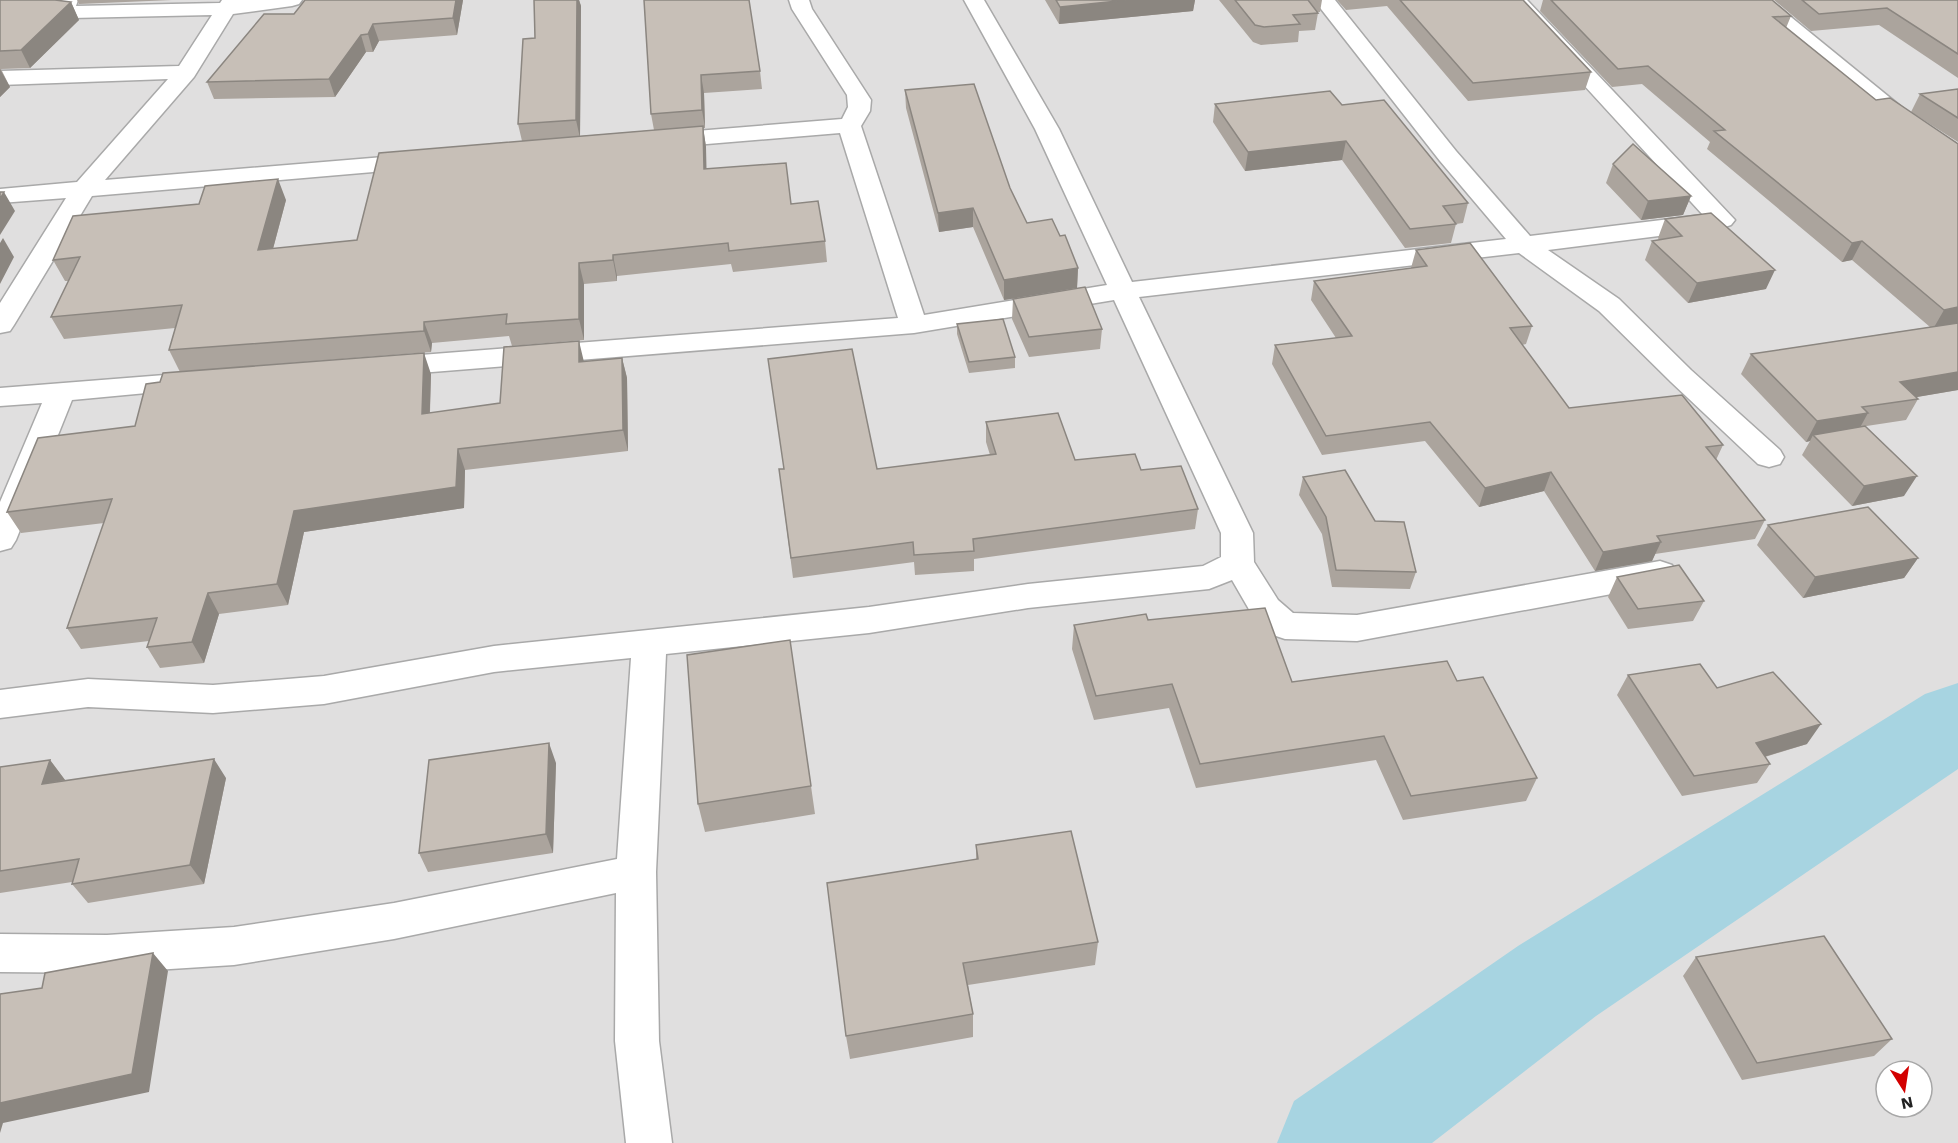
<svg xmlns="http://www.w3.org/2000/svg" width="1958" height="1143" viewBox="0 0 1958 1143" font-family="'Work Sans',sans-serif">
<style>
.residential{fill:#e0dfdf;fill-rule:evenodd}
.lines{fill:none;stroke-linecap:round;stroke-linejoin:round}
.river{fill:#a7d4e1;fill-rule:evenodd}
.street-casing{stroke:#a9a9a9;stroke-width:3}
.street{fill:#fff;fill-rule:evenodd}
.wall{fill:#aba49d}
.shaded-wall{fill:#8b8680}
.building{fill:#c7bfb7;stroke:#8b8680;stroke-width:1.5}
</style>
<rect width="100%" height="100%" fill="#f2efe8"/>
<path class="residential" d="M0 0H1958V1143H0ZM1886 1071H1922V1107H1886Z"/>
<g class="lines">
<path class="river" d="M1958 683V769L1596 1016 1432 1143H1277L1294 1101 1518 946 1925 694Z"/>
<g class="street-casing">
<path id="street" d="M58 0H78L76 6 220 3 222 0H302L299 4 292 6 233 14 194 77 105 180 420 154 428 156 432 161 428 166 420 168 92 196 14 325 10 331 0 333V303L66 198 0 203V189L77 182 168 79 0 85V71L179 66 212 15 71 18 64 16 55 7Z
M789 0H809L812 9 871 100 870 111 861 126 924 315 1107 285 1035 129 964 0H984L1059 129 1132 282 1506 239 1440 161 1314 0H1335L1456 151 1530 236 1703 215 1506 0H1527L1735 220 1731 225 1722 228 1548 250 1619 299 1691 370 1780 450 1784 457 1780 464 1769 467 1758 464 1671 382 1599 311 1519 253 1139 297 1253 533 1254 562 1278 600 1293 613 1357 615 1660 561 1672 565 1677 573 1672 581 1660 585 1357 641 1285 639 1273 635 1254 618 1232 580 1209 589 1028 608 869 633 666 654 656 872 659 1041 672 1143H626L615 1041 616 893 394 939 234 965 107 973 0 972V934L107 935 234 927 394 903 617 859 631 658 494 672 324 704 213 713 88 707 0 718V690L88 679 213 685 324 676 494 646 869 607 1028 584 1203 566 1221 557V533L1114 300 914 333 382 376 372 373 368 367 372 361 382 358 898 318 840 133 659 148 651 146 647 141 651 136 659 134 842 119 848 107 847 95 792 9Z
M1748 0H1770L1910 114 1958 145V163L1950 161 1894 124Z
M190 373 200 376 204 382 200 388 72 400 16 540 11 548 0 551V502L42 403 0 406V388Z"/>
</g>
<use href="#street" class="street"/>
</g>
<path class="wall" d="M0 0H57L71 2 79 20 30 68 1 69 10 87 0 97Z
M77 0H172L79 4Z
M305 0H463L457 35 379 41 373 52H366L335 97 214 99 207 82 294 14Z
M534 0H579L581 6 580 136 654 130 651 114 644 0 760 71 762 89 704 93 705 128H703L706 147V169L791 204 825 241 827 262 733 272 731 264 617 276V281L584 284V340L512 346 509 336 432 343 431 352 180 372 169 350 175 328 64 339 51 317 69 281H65L53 260 286 200 273 249 357 240 522 141 518 124 535 38Z
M1045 0H1195L1193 11 1059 24Z
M1219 0H1322L1320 12H1317L1318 13 1315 30 1299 31 1298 42 1261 45 1253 42Z
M1337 0H1523L1591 72 1585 90 1468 101 1387 6 1346 10Z
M1543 0H1772L1791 16 1786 28 1876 100 1958 144V390L1916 397 1918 399 1906 420 1860 427 1904 496 1852 506 1802 455 1810 441 1806 442 1741 374 1751 354 1930 327 1852 260 1842 262 1707 149 1710 142 1642 84 1612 87 1540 11Z
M1774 0H1958V78L1879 25 1811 31Z
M1958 89V142L1911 112 1920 94Z
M905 90 1027 223 1060 236 1078 268 1077 288 1004 300 973 227 939 232 906 108Z
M1215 104 1342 105 1468 203 1463 223 1456 224 1451 243 1405 248 1342 160 1245 171 1213 122Z
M1613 164 1691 196 1683 215 1641 220 1606 183Z
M1665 219 1766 289 1688 303 1645 260 1652 241 1659 240 1658 238Z
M1416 250 1532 326 1526 344 1522 345 1569 408 1723 445 1716 460 1765 520 1755 539 1655 554 1652 561 1595 571 1544 491 1479 507 1425 441 1322 455 1272 364 1275 345 1336 338 1311 300 1314 281 1411 268Z
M1013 299 1102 329 1100 349 1029 357 1012 319Z
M957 324 1015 357V368L969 373 957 334Z
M622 358 627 378 628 451 465 470 464 508 304 532 288 605 219 614 204 663 160 668 147 647 149 641 81 649 67 628 104 523 21 533 7 512 135 426 431 374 430 413 500 403 584 362Z
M986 422 1075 460 1141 470 1198 509 1195 529 974 559V571L915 575 914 562 793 578 779 469H877L990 455 986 442Z
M1303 477 1375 521 1416 572 1410 589 1332 587 1322 534 1299 495Z
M1768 525 1918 558 1904 578 1803 598 1757 545Z
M1617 577 1704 601 1693 621 1628 629 1608 597Z
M1148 620 1292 682 1457 681 1537 778 1526 801 1403 820 1376 760 1196 788 1169 708 1094 720 1072 649 1074 625Z
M790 640 815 814 705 832 698 804Z
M1628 675 1717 688 1807 744 1765 757 1770 764 1757 783 1682 796 1617 695Z
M50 760 65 780 226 778 204 884 88 903 72 884V882L0 893V767Z
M556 763 553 853 428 872 419 853Z
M976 845 1098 942 1095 965 968 985 973 1014V1037L850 1059 846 1036 976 859Z
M1696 957 1892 1039 1874 1056 1742 1080 1683 976Z"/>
<path class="shaded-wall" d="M456 0H463L457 35 453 18Z
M577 0H579L581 6 580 138 576 120Z
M1127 0H1195L1193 11 1059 24 1060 7Z
M71 2 79 20 30 68 21 50Z
M373 24 379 41 373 52 368 34Z
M361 35 366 52 335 97 329 79Z
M0 69 10 87 0 97Z
M701 75 704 93 705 128 702 110Z
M703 126 706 147 707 190 704 169Z
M1346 141 1342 160 1245 171 1248 152Z
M278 179 286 200 267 271 258 250Z
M4 192 15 211 0 235V199Z
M1691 196 1683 215 1641 220 1648 201Z
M973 208V227L939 232 938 213Z
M3 238 14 257 0 284V243Z
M1862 241 1852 260 1842 262 1852 243Z
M613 255 617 276V281L613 260Z
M579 263 584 284V340L579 319Z
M1078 268 1077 288 1004 300V280Z
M1775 270 1766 289 1688 303 1697 283Z
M1958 307V325L1933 329 1944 310Z
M424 322 432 343 431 352 424 331Z
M579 341 584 362H579Z
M424 353 431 374 429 435 422 414Z
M622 358 627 378 628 451 623 430Z
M1958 372V390L1888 402 1900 382Z
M1868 413 1857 433 1813 435 1810 441 1806 442 1817 421Z
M458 449 465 470 464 508 304 532 288 605 277 584 294 511Z
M1551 472 1544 491 1479 507 1485 488Z
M1917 476 1904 496 1852 506 1864 486Z
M1661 542 1652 561 1595 571 1603 552Z
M1918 558 1904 578 1803 598 1815 577Z
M208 593 219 614 204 663 192 642Z
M1821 724 1807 744 1743 763 1756 743Z
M549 743 556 763 553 853 546 834Z
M214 759 226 778 204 884 190 865Z
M50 760 65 780 42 784Z
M153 953 168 971 149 1092 3 1123 0 1133V1103Z"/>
<path class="building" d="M0 0H55L71 2 21 50 0 51Z
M305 0H456L453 18 373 24 368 34 361 35 329 79 207 82 264 14H294Z
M534 0H577L576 120 518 124 523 39 535 38Z
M644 0H749L760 71 701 75 702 110 651 114Z
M1056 0H1127L1060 7Z
M1235 0H1308L1318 13 1293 15 1300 24 1264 27 1255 25Z
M1400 0H1523L1591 72 1473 83Z
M1551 0H1772L1791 16 1773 17 1876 100 1890 98 1958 144V307L1944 310 1862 241 1852 243 1714 131 1725 130 1648 66 1618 69Z
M1802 0H1958V54L1887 8 1819 14Z
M974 84 1010 188 1027 223 1052 219 1060 236 1065 235 1078 268 1004 280 973 208 938 213 905 90Z
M1958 89V118L1920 94Z
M1330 91 1342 105 1384 100 1468 203 1443 206 1456 224 1410 229 1346 141 1248 152 1215 104Z
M703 126 704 169 786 163 791 204 818 201 825 241 729 251 728 243 613 255V260L579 263V319L506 324 507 314 424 322V331L169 350 182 305 51 317 80 257 53 260 73 216 199 204 205 186 278 179 258 250 357 240 379 153Z
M1633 144 1691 196 1648 201 1613 164Z
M0 192H4L0 199Z
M1711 213 1775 270 1697 283 1652 241 1682 236 1665 219Z
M1470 243 1532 326 1510 328 1569 408 1682 395 1723 445 1706 447 1765 520 1657 536 1661 542 1603 552 1551 472 1485 488 1430 422 1326 436 1275 345 1352 336 1314 281 1427 266 1416 250Z
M1085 287 1102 329 1029 337 1013 299Z
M1003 319 1015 357 969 362 957 324Z
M1958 323V372L1900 382 1918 399 1862 407 1868 413 1817 421 1751 354Z
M579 341V362L622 358 623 430 458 449 456 487 294 511 277 584 208 593 192 642 147 647 157 618 67 628 112 499 7 512 38 438 135 426 146 384 160 382 163 373 424 353 422 414 500 403 504 347Z
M852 349 877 469 996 454 986 422 1058 413 1075 460 1135 454 1141 470 1181 466 1198 509 973 539 974 551 914 555 913 542 791 558 779 469H784L768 359Z
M1865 426 1917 476 1864 486 1813 435Z
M1345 470 1375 521 1404 522 1416 572 1336 570 1326 517 1303 477Z
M1868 507 1918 558 1815 577 1768 525Z
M1679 565 1704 601 1638 609 1617 577Z
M1265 608 1292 682 1447 661 1457 681 1483 677 1537 778 1411 796 1384 736 1200 764 1172 684 1096 696 1074 625 1146 614 1148 620Z
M790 640 811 786 698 804 687 655Z
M1700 664 1717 688 1773 672 1821 724 1756 743 1770 764 1694 776 1628 675Z
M549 743 546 834 419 853 429 760Z
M214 759 190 865 72 884 79 859 0 871V767L50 760 42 784Z
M1071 831 1098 942 963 963 973 1014 846 1036 827 883 978 859 976 845Z
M1824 936 1892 1039 1757 1063 1696 957Z
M153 953 132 1074 0 1103V994L42 988 45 973Z"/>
<g transform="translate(1904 1089) rotate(168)"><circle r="28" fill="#ffffff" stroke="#a7a7a7" stroke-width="1.5"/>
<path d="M0-4.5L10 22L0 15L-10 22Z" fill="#d30000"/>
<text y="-9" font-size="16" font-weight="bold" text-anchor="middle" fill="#222222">N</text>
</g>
</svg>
